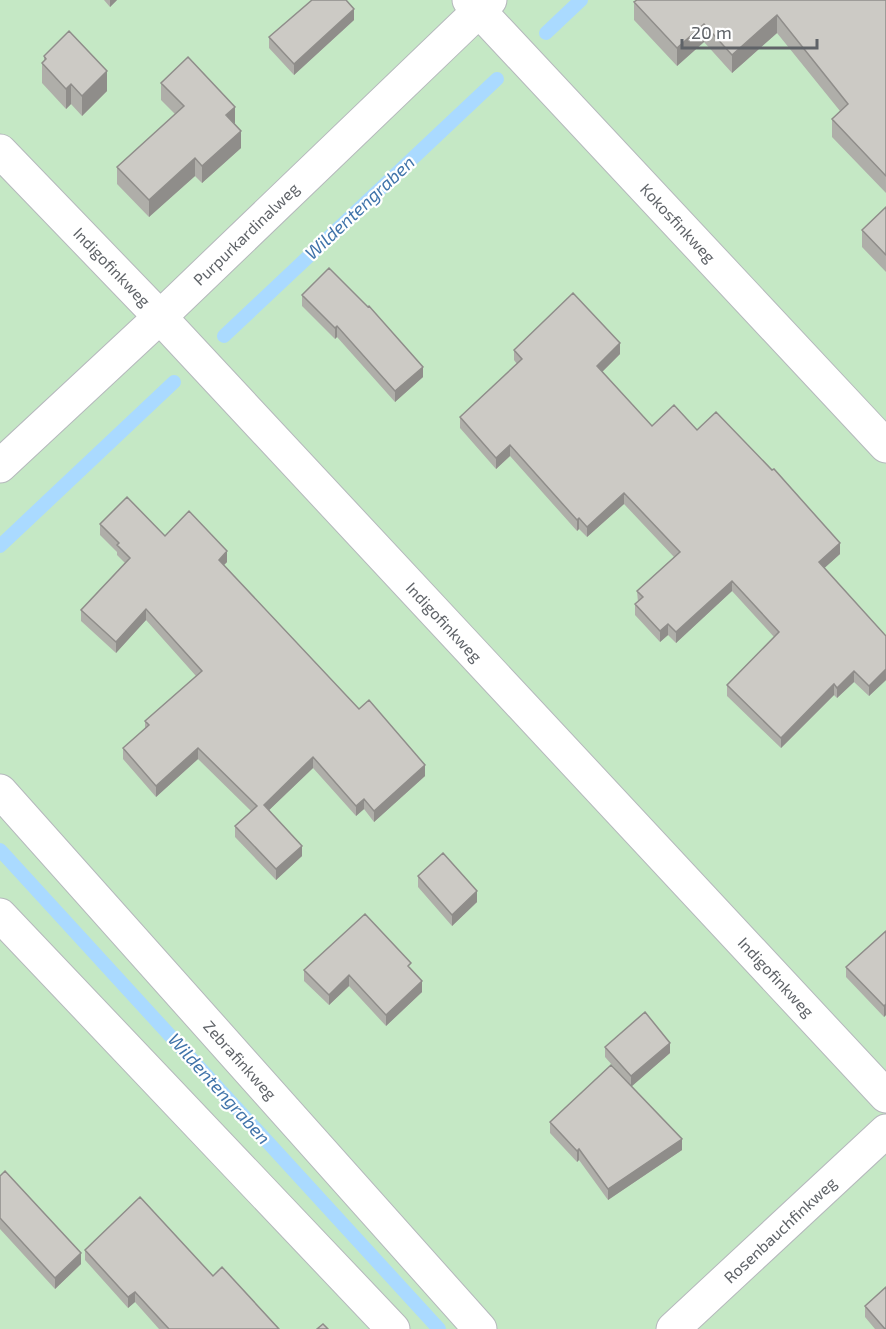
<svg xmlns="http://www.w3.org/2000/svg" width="886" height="1329" viewBox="0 0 886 1329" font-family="'Exo 2',sans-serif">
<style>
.green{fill:#c5e8c5}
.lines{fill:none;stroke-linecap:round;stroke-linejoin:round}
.stream{stroke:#aadaff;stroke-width:14}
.minor-casing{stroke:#b5b8bc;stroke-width:35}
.minor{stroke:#fff;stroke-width:33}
.wall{fill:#afaea9}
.shaded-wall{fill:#8f8d8a}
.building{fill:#cccac5;stroke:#8f8d8a;stroke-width:1.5}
.labels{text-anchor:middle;stroke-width:4.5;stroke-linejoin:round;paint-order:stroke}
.street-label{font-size:16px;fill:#5f6368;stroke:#fff}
.water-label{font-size:18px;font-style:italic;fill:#4174aa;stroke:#fff}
</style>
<rect width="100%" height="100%" fill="#f1efe8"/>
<path class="green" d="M0 0H886V1329H0Z"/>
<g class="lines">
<path class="stream" d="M546 33 581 0
M224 336 497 79
M0 546 174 382
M0 850 439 1329"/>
<g class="minor-casing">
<path id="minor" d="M469 0 886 446
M0 151 160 317 886 1096
M0 466 160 317 490 0
M0 791 480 1329
M0 915 393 1329
M673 1329 886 1131"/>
</g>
<use href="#minor" class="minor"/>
</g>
<path class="wall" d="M104 0H117L110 7Z
M886 0V193L832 137V119L840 111 777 33 732 73 704 42 677 66 634 20V2Z
M354 20 294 75 269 48V37Z
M44 56 107 91 82 116 71 104 66 109 42 83V63L44 61Z
M161 83 235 124 241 148 202 183 195 176 149 217 117 184V167L175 114 161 100Z
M886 207V272L862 247V230Z
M302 295 368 307 423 377 395 402 337 337 335 339 302 306Z
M514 350 620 354 602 372 652 426 697 430 840 554 824 568 886 636V680L869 696 854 682 837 698 834 695 781 748 727 696V685L774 637 732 591 676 643 668 635 660 642 635 615V604L638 602 637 591 674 557 624 504 587 537 579 529 577 531 510 456 496 469 460 428V417L517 364 514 360Z
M100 524 165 536 227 562 224 565 359 709 425 776 374 822 364 809 356 816 313 768 269 810 302 856 276 880 235 837V826L251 811 198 759 156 797 123 759V748L145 729V721L196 676 146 620 116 653 81 621V610L125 563 117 555V552L100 535Z
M418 876 477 902 452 926 418 887Z
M886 931V1015L884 1017 846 977V967Z
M411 969 422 992 386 1026 349 986 329 1005 304 981V970Z
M605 1047 670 1053 631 1086 682 1150 608 1200 579 1160 577 1162 550 1133V1122L620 1074 605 1057Z
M0 1176 81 1264 55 1289 0 1229Z
M85 1250 213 1276 279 1329H159L135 1302 128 1308 85 1260Z
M865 1306 886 1329H875L865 1317Z"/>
<path class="shaded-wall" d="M110 0H117L110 7Z
M354 9V20L294 75V64Z
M777 15V33L732 73V55Z
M704 24V42L677 66V48Z
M107 71V91L82 116V96Z
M71 84V104L66 109V89Z
M235 107V124L226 115Z
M241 131V148L202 183V166Z
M195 158V176L149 217V200Z
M337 326V337L335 339V328Z
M620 343V354L597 377V366Z
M423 367V377L395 402V391Z
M510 445V456L496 469V458Z
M624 493V504L587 537V527Z
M579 518V529L577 531V520Z
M840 543V554L819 573V562Z
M227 551V562L219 570V560Z
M732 581V591L676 643V632Z
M146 609V620L116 653V642Z
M668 624V635L660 642V631Z
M886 669V680L869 696V686Z
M854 671V682L837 698V688Z
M834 684V695L781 748V738Z
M198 748V759L156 797V786Z
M313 757V768L264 815V805Z
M425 765V776L374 822V811Z
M364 799V809L356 816V806Z
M302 846V856L276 880V869Z
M477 891V902L452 926V915Z
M349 975V986L329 1005V995Z
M422 981V992L386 1026V1015Z
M886 1004V1015L884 1017V1006Z
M670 1043V1053L631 1087V1076Z
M682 1139V1150L608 1200V1189Z
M579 1149V1160L577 1162V1151Z
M81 1253V1264L55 1289V1278Z
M135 1292V1302L128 1308V1297Z"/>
<path class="building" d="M312 0H346L354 9 294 64 269 37Z
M637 0H886V176L832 119 848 104 777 15 732 55 704 24 677 48 634 2Z
M69 31 107 71 82 96 71 84 66 89 42 63 46 59 44 56Z
M188 57 235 107 226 115 241 131 202 166 195 158 149 200 117 167 184 106 161 83Z
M886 207V255L862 230Z
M329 268 368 307 369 306 423 367 395 391 337 326 335 328 302 295Z
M573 293 620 343 597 366 652 426 674 405 697 430 716 412 772 470 774 469 840 543 819 562 886 636V669L869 686 854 671 837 688 834 684 781 738 727 685 779 632 732 581 676 632 668 624 660 631 635 604 643 597 637 591 680 552 624 493 587 527 579 518 577 520 510 445 496 458 460 417 522 359 514 350Z
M127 497 165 536 189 511 227 551 219 560 359 709 369 700 425 765 374 811 364 799 356 806 313 757 264 805 302 846 276 869 235 826 257 806 198 748 156 786 123 748 149 725 145 721 202 671 146 609 116 642 81 610 130 558 117 545 119 543 100 524Z
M443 853 477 891 452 915 418 876Z
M365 914 411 963 408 966 422 981 386 1015 349 975 329 995 304 970Z
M886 931V1004L884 1006 846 967Z
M645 1012 670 1043 631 1076 605 1047Z
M611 1065 682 1139 608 1189 579 1149 577 1151 550 1122Z
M5 1171 81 1253 55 1278 0 1218V1176Z
M140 1197 213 1276 222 1267 279 1329H169L135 1292 128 1297 85 1250Z
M886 1287V1329H885L865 1306Z
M323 1324 328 1329H317Z"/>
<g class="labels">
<g class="street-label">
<text transform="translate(678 223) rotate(47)" y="6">Kokosfinkweg</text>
<text transform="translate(246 234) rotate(-44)" y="6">Purpurkardinalweg</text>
<text transform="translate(112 267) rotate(46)" y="6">Indigofinkweg</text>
<text transform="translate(444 622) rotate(47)" y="6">Indigofinkweg</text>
<text transform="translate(776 977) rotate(47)" y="6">Indigofinkweg</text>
<text transform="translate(240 1060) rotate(48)" y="6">Zebrafinkweg</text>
<text transform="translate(780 1230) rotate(-43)" y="6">Rosenbauchfinkweg</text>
</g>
<g class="water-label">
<text transform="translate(360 208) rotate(-43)" y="6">Wildentengraben</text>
<text transform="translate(219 1089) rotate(48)" y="6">Wildentengraben</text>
</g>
</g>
<path d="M682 39v9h135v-9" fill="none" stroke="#5f6368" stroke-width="3"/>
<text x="691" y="39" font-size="18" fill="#5f6368" stroke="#ffffff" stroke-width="4.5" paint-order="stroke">20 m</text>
</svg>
